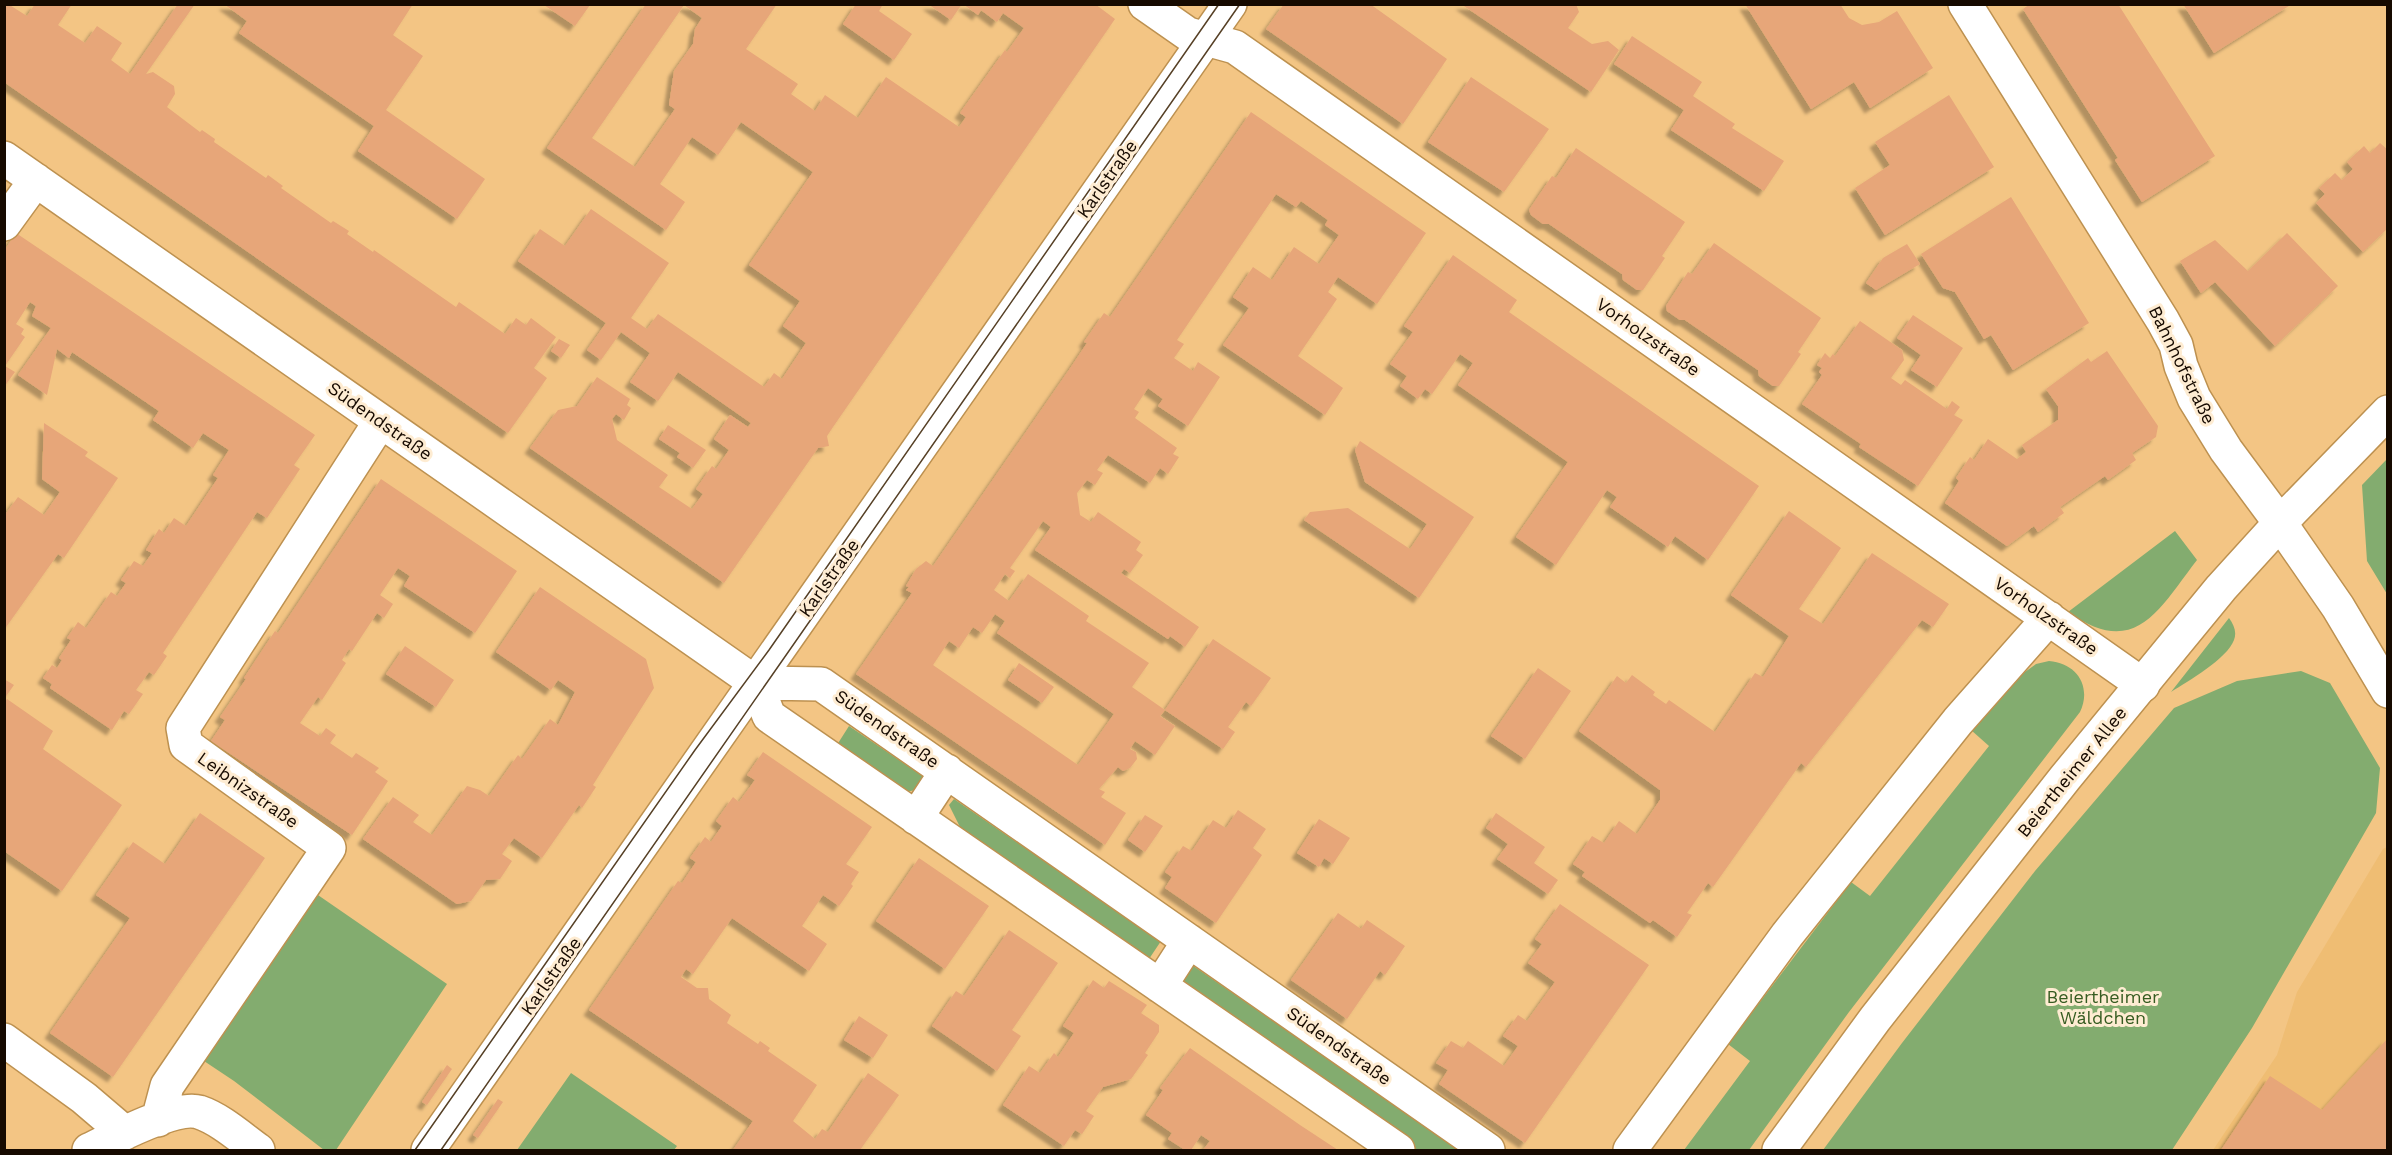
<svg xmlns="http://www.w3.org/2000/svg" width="2392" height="1155" viewBox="0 0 2392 1155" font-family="'Work Sans',sans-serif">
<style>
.built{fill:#efbd73}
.green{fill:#83ac6f}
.building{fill:#e7a679;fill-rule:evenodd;filter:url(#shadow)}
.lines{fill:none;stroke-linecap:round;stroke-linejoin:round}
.minor-casing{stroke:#bd9150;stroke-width:36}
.tertiary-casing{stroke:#bd9150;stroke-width:36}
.secondary-casing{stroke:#bd9150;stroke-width:36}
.minor{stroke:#fff;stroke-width:33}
.tertiary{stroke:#fff;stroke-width:33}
.secondary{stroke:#fff;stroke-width:33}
.tram{stroke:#564026;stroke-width:1.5}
.labels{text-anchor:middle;stroke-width:6;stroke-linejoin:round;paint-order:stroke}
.street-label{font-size:18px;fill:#160a00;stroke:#feecd2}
.park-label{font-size:18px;fill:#365c21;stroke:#feecd2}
</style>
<defs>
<filter id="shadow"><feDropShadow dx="-5.5" dy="5.5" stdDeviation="1.5" flood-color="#0004"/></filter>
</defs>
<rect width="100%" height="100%" fill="#f3c584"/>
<path class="built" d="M2387 847V1150H2213L2277 1055 2297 992 2383 849Z"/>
<path class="green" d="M2387 459V594L2367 561 2362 485Z
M2175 531 2197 560C2159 609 2136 660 2068 612Z
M2229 618C2234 625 2237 632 2234 640 2227 659 2188 681 2171 692Z
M2049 661C2077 663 2092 687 2080 712L1849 1012 1749 1150H1684L1750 1061 1728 1044 1851 882 1870 896 1989 746 1971 730 2025 672 2036 664Z
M2301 671 2330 683 2380 768 2376 813 2252 1028 2172 1150H1823L1902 1043 2035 871 2174 708 2237 681Z
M849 726 927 779 920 789 901 793 835 748Z
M954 799 1161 941 1145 965 968 843 949 805Z
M315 893 447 984 336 1150H324L234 1081 201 1059Z
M1192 965 1460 1150H1412L1177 987Z
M571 1073 677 1146 674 1150H517Z"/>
<path class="building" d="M8 4 27 16 35 4H72L58 25 85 43 97 26 122 43 111 60 130 74 178 4H195L146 74 153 72 174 86 175 94 167 107 200 132 202 130 215 139 214 142 266 178 268 175 283 186 281 188 331 223 333 221 349 231 347 234 373 252 374 250 456 307 459 302 505 334 516 318 526 325 531 318 556 337 534 368 547 378 508 433 4 82V9Z
M224 4H413L393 35 423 56 386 110 485 179 457 219 358 151 374 126 239 33 247 21Z
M646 4H777L746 49 798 84 791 94 815 111 825 95 858 118 886 77 959 127 966 117 960 113 1005 50 1007 52 1024 28 1003 13 997 22 981 10 978 15 963 4H1095L1115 19 833 427 827 436 829 446 818 448 724 583 530 448 558 410 577 406 597 377 630 399 627 405 631 408 624 420 616 414 612 419 617 440 668 475 659 487 692 509 703 494 696 489 712 466 716 469 729 450 714 439 730 415 748 427 751 423 678 372 658 401 630 382 650 353 621 332 601 360 587 350 606 323 518 261 540 229 565 246 591 209 669 263 631 318 647 329 658 314 764 387 774 373 782 379 806 343 783 326 800 301 749 265 813 172 741 122 718 155 692 137 660 184 685 202 666 230 547 148ZM684 5 702 18 695 29 693 44 674 71 669 105 675 109 635 167 592 138Z
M856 4H883L879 11 912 34 894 60 843 24Z
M928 4H962L951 20Z
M1284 4H1370L1447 59 1403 124 1266 29Z
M1461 4H1576L1579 12 1568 28 1592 44 1608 41 1619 50 1591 92Z
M1745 4H1840L1849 18 1862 25 1879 22 1897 11 1933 68 1870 108 1854 82 1811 109Z
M2030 4H2118L2215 156 2142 202 2115 160 2118 158 2023 9Z
M2183 4H2292L2214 53Z
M544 5H590L575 26Z
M1632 36 1702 82 1693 96 1735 124 1732 128 1784 161 1764 191 1671 130 1684 110 1614 64Z
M1471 77 1549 129 1504 192 1428 142Z
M1949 95 1994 167 1885 235 1855 188 1890 165 1875 142Z
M1251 112 1426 233 1377 304 1338 277 1328 292 1337 299 1298 356 1343 388 1325 415 1223 345 1249 308 1233 297 1253 267 1272 280 1294 247 1319 264 1339 235 1325 225 1328 220 1301 201 1296 207 1276 194 1177 340 1184 344 1174 358 1193 371 1198 362 1220 377 1188 426 1158 406 1163 399 1148 388 1134 409 1139 412 1135 418 1177 448 1173 454 1179 457 1168 474 1160 468 1150 483 1108 455 1097 470 1103 473 1095 485 1087 480 1077 493 1080 515 1091 522 1098 512 1141 542 1136 550 1143 555 1130 573 1124 569 1121 573 1199 627 1185 647 1170 636 1168 639 1035 550 1051 527 1043 521 1010 568 1015 571 1010 578 1005 574 994 590 1009 601 1028 574 1089 616 1086 621 1149 663 1132 687 1165 710 1160 716 1175 726 1155 755 1135 741 1130 749 1136 752 1137 759 1130 768 1123 771 1118 767 1099 789 1105 792 1101 797 1126 813 1105 845 856 674 912 593 906 590 909 587 906 586 916 569 926 561 933 566 1071 367 1087 343 1084 342 1104 313 1110 317ZM995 614 1005 621 997 633 1114 714 1078 765 933 665 949 641 959 648 973 627 982 633Z
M2380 143 2388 150V228L2363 252 2316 203 2325 194 2319 188 2335 173 2342 180 2353 169 2347 162 2364 146 2370 153Z
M1576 148 1685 222 1662 256 1665 258 1643 290H1637L1623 280 1622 274 1549 224H1543L1531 215 1529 210 1552 176 1556 178Z
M2011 197 2089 323 2013 370 1991 335 1984 339 1955 292 1943 288 1921 254Z
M16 233 315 435 294 465 300 469 267 518 257 512 163 653 167 656 154 675 149 672 136 690 143 694 129 714 124 711 112 730 50 688 52 684 43 678 52 665 57 668 62 660 59 658 71 640 67 638 78 622 86 628 111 592 117 596 126 583 121 580 134 561 143 566 152 553 146 550 159 529 164 533 174 518 186 526 218 478 213 475 229 450 203 433 193 448 153 420 159 411 72 352 69 358 57 349 47 395 18 375 51 328 32 316 36 306 30 302 16 324 24 329 21 334 25 337 5 366 15 372 4 387V251Z
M2287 233 2338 286 2275 346 2215 282 2201 293 2180 261 2215 240 2248 271Z
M1714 243 1821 318 1798 352 1801 354 1779 386H1773L1759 376 1758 370 1685 320H1680L1667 311 1666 306 1688 272 1692 274Z
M1907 244 1920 264 1876 290 1866 283 1883 258Z
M1453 255 1517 300 1509 312 1759 486 1708 560 1675 536 1668 547 1610 507 1617 497 1607 490 1556 565 1516 537 1568 462 1458 385 1473 363 1460 354 1432 394 1425 389 1418 399 1400 386 1407 376 1390 364 1413 332 1404 326Z
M1913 315 1963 348 1937 387 1911 370 1921 355 1897 338Z
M1860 321 1902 350 1904 360 1891 378 1901 385 1905 380 1947 409 1952 401 1960 407 1954 415 1963 420 1918 486 1859 447 1861 444 1802 404 1822 375 1819 372 1822 368 1817 365 1825 353 1830 358 1833 354 1835 356Z
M559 339 570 345 561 358 551 351Z
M2107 351 2158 426 2156 437 2132 453 2136 460 2108 480 2105 476 2060 507 2064 513 2038 532 2034 526 2007 546 1945 503 1959 481 1956 478 1970 457 1974 460 1988 439 2017 459 2026 452 2022 445 2058 420V406L2046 389 2088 358 2091 362Z
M44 423 88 452 85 456 118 478 64 558 58 554 4 630V516L18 497 44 515 60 492 42 479Z
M668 425 706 450 693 468 677 457 680 453 659 439Z
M1360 441 1474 517 1419 598 1304 520 1310 512 1348 508 1410 549 1427 524 1365 482 1355 450Z
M381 479 517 571 475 633 404 586 410 576 398 568 380 595 393 604 384 618 377 613 352 651 349 649 342 660 346 663 322 700 318 697 300 723 320 736 326 728 336 735 330 743 352 758 356 753 379 768 375 772 388 781 352 835 211 741 225 720 220 717 246 679 244 678 275 631 278 633Z
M1789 511 1841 548 1799 609 1823 624 1872 553 1949 604 1933 627 1922 620 1806 767 1801 763 1713 887 1708 883 1687 913 1692 915 1677 937 1653 920 1650 923 1582 876 1585 872 1573 864 1592 836 1604 843 1619 821 1637 834 1660 800V790L1579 731 1617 676 1626 683 1632 675 1655 692 1653 695 1666 704 1669 700 1715 732 1755 673 1763 677 1789 636 1731 595Z
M540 587 646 659 654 688 593 785 596 787 582 808 579 805 542 858 514 838 502 854 512 861 500 879 486 880 471 901 457 904 363 839 393 797 419 815 413 822 432 835 467 786 480 790 489 796 518 755 522 759 550 719 558 725 575 692 558 680 551 690 496 652Z
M1213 639 1271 678 1251 706 1246 702 1228 727 1235 732 1223 749 1165 710Z
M405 646 454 680 436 707 386 674Z
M1019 663 1054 687 1042 703 1008 680Z
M1538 668 1571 691 1525 759 1491 736Z
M4 679 14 685 4 699Z
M7 699 53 731 43 749 122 805 62 891 4 851V703Z
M763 752 872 827 846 864 859 872 851 884 853 886 839 906 823 895 802 926 827 944 809 971 732 918 693 974 686 969 681 977 697 988H708L709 999 731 1015 727 1023 758 1044 760 1041 770 1048 768 1051 817 1085 793 1121 815 1139 822 1129 828 1132 868 1073 899 1095 860 1150H733L753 1121 589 1010 678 881 682 883 696 862 690 858 705 837 711 842 722 826 716 821 733 797 739 802 755 780 747 775Z
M1238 810 1266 829 1253 848 1262 855 1216 923 1165 888 1172 877 1165 872 1183 846 1192 851 1213 820 1226 828Z
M200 813 265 858 113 1077 50 1033 130 918 96 895 133 842 165 864Z
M1496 813 1545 847 1534 863 1558 880 1548 894 1497 859 1508 844 1486 828Z
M1145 815 1163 826 1145 852 1128 840Z
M1319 819 1350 838 1333 864 1324 858 1319 867 1297 853Z
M919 858 989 906 945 969 876 921Z
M1560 904 1649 965 1525 1143 1439 1084 1448 1070 1436 1063 1451 1041 1463 1048 1468 1041 1504 1066 1518 1046 1503 1036 1518 1015 1527 1021 1555 982 1528 963 1542 944 1535 939Z
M1338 913 1361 929 1367 920 1405 946 1385 975 1380 971 1347 1019 1291 980Z
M1009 930 1058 963 1012 1030 1021 1036 997 1071 932 1026 956 991 964 996Z
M1093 980 1104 988 1109 981 1147 1005 1141 1013 1159 1025V1032L1145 1053 1148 1055 1131 1079 1103 1087 1086 1111 1094 1116 1082 1134 1075 1130 1064 1146 1003 1105 1029 1066 1040 1073 1054 1053 1058 1057 1074 1033 1063 1026Z
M859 1016 888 1035 873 1058 844 1040Z
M2388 1038V1150H2221L2270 1076 2322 1110Z
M1190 1048 1300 1125 1338 1150H1203L1210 1141 1201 1135 1191 1150H1185L1168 1139 1172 1133 1146 1115 1163 1090 1160 1088Z
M447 1065 452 1069 427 1105 422 1102Z
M498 1099 503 1102 478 1138 473 1135Z"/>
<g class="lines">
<g class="minor-casing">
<path id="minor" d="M1145 4 1188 34 1235 47 2143 685
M4 158 756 683 769 716 1398 1150
M4 224 36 180
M2280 523 2338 607 2388 691
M756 683 821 684 1488 1150
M916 818 947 771
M1160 986 1189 941
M4 1040 84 1098 125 1133
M158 1120 167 1086 329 848 186 745 183 728 380 422
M89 1150C112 1139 175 1105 199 1112 220 1119 240 1137 258 1150
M1630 1150 1787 935 1958 721 2049 618"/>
</g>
<g class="tertiary-casing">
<path id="tertiary" d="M1965 4 2163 321 2176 345 2181 366 2194 398 2226 450 2280 523
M1779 1150 1875 1019 2065 778 2221 588 2280 523 2388 412"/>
</g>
<g class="secondary-casing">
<path id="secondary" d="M428 1150 1230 4"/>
</g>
<use href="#minor" class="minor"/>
<use href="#tertiary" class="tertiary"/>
<use href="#secondary" class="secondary"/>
<path class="tram" d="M415 1150 695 750 769 650 1219 4
M441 1150 1240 4"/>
</g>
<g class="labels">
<g class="street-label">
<text transform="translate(1107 179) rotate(-55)" y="6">Karlstraße</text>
<text transform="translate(1648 337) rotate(35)" y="6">Vorholzstraße</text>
<text transform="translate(2182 365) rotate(64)" y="6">Bahnhofstraße</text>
<text transform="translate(380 421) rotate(35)" y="6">Südendstraße</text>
<text transform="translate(829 578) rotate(-55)" y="6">Karlstraße</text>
<text transform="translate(2046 616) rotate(35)" y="6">Vorholzstraße</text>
<text transform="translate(887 729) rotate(35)" y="6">Südendstraße</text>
<text transform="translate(2072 772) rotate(-51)" y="6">Beiertheimer Allee</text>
<text transform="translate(248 790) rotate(35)" y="6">Leibnizstraße</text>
<text transform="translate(551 976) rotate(-55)" y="6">Karlstraße</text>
<text transform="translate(1339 1046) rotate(35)" y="6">Südendstraße</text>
</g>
<g class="park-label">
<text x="2103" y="1003">Beiertheimer<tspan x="2103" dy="21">Wäldchen</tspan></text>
</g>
</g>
<rect width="2392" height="1155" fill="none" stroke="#160a00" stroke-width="12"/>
</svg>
